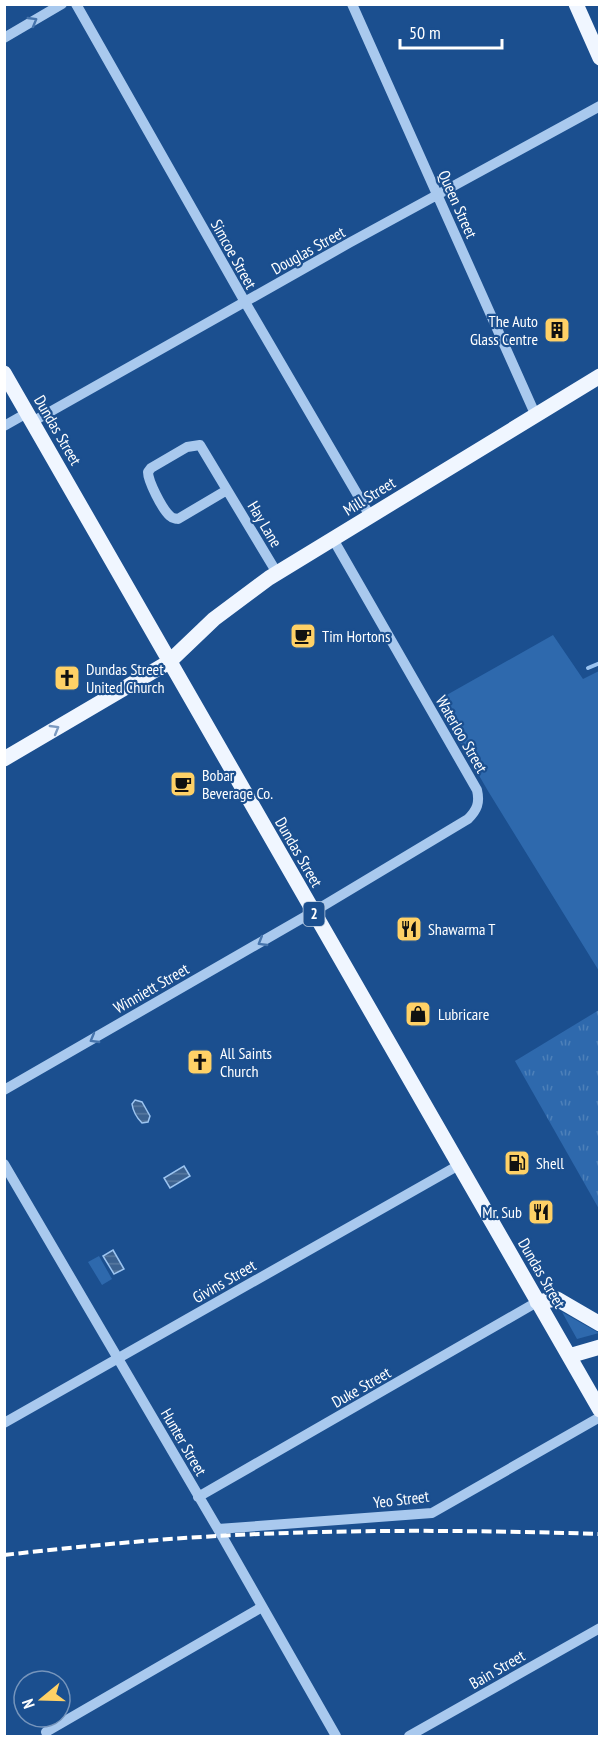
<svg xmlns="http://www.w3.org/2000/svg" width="604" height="1741" viewBox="0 0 604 1741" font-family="'PT Sans Narrow',sans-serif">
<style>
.grass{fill:#2e69ad}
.park{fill:url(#park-tufts)}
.water{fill:url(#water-rules);stroke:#9cc4f0;stroke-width:1.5}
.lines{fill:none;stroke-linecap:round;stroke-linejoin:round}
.stream{stroke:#9cc4f0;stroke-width:4}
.minor{stroke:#a9c9ee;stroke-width:10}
.major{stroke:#f0f6ff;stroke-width:15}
.rail{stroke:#fff;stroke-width:4;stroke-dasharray:10 4.5;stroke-linecap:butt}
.oneway{stroke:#4674ac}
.oneway2{stroke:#7b9ac1}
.labels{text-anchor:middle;stroke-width:4.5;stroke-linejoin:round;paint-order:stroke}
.shield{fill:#1b4f8f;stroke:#bbcadd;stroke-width:1.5}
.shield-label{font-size:15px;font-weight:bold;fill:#fff}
.street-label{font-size:16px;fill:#fff;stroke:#1b4f8f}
.poi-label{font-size:16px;fill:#fff;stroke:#1b4f8f;text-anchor:start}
</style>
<defs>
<pattern id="park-tufts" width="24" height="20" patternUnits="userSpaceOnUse" patternTransform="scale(1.5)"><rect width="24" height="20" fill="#2e69ad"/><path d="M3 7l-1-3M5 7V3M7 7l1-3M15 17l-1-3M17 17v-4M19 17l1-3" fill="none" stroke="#4d80b9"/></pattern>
<pattern id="water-rules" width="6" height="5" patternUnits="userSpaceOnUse" patternTransform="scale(1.5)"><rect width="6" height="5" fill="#3c6290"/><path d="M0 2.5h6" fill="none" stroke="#597aa1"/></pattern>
</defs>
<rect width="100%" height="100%" fill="#1b4f8f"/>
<path class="grass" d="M553 635 583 679 599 671V971L488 791 436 701Z
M99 1256 112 1279 102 1285 88 1262Z
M562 1312 599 1333 577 1339Z"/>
<path class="park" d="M599 1010V1209L515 1061Z"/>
<path class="water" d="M135 1100 142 1102 150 1116 148 1122 142 1123C137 1118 133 1111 132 1104Z
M184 1166 190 1176 170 1188 164 1178Z
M113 1250 124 1269 114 1274 103 1256Z"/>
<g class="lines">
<path class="stream" d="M588 668 600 663"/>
<path class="minor" d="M76 4 245 302 370 516
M352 4 536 416
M4 38 62 4
M32 422 349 243 600 106
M4 426 27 413
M227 490 178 519C174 518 173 519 170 516 162 509 148 481 148 472L151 468 187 447 200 445 277 573
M4 1090 313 912 468 819C477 810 480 803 477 790L333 539
M4 1164 222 1536 336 1736
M4 1423 459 1165
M198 1497 537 1302
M218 1529 432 1513 600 1417
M46 1732 262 1607
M409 1736 600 1628"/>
<path class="major" d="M576 4 600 58
M4 373 600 1410
M4 759 169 662 214 619 269 578 600 376
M537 1302 557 1299 600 1324
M569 1356 600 1347"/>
<path class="rail" d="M4 1555C75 1547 146 1540 217 1536 345 1529 472 1530 600 1534"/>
</g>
<defs><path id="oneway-chevron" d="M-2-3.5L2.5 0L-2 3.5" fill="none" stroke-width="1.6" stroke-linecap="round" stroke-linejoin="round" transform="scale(1.5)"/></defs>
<g class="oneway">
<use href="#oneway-chevron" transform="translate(33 21) rotate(-30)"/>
<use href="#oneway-chevron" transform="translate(262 942) rotate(149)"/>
<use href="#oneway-chevron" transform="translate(94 1039) rotate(150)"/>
</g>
<use class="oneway2" href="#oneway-chevron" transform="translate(55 729) rotate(-30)"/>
<defs>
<g id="building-square" transform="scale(1.35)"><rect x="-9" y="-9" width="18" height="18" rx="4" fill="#ffd166" stroke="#1b4f8f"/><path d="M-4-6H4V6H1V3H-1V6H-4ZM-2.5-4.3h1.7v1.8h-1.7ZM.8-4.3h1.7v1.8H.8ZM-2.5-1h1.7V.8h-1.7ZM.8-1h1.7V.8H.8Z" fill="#111"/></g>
<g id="cafe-square" transform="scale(1.35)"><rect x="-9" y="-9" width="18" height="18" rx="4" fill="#ffd166" stroke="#1b4f8f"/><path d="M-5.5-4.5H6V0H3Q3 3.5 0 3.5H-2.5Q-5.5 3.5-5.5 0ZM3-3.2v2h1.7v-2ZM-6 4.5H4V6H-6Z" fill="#111"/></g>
<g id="church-square" transform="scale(1.35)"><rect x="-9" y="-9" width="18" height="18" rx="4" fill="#ffd166" stroke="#1b4f8f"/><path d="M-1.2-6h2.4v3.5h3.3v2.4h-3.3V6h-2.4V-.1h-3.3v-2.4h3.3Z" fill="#111"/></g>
<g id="restaurant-square" transform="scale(1.35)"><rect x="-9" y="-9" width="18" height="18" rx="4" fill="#ffd166" stroke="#1b4f8f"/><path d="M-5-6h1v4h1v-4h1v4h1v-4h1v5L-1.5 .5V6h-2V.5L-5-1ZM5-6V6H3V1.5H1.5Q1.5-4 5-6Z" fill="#111"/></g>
<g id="shop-square" transform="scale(1.35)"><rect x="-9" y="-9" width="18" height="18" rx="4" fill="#ffd166" stroke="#1b4f8f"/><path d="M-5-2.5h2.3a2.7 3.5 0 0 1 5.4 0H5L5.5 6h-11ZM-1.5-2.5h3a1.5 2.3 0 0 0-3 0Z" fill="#111"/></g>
<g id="fuel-square" transform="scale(1.35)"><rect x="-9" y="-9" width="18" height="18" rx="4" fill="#ffd166" stroke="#1b4f8f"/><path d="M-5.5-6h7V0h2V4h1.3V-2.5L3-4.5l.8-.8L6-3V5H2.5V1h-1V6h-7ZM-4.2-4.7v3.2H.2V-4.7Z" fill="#111"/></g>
</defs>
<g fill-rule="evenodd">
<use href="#building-square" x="557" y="330"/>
<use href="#cafe-square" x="303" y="636"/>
<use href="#church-square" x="67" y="678"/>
<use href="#cafe-square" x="183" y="784"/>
<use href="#restaurant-square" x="409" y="929"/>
<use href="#shop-square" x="418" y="1014"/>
<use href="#church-square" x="200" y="1062"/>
<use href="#fuel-square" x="517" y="1163"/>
<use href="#restaurant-square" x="541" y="1212"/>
</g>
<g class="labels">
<rect class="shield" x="303.5" y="902" width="21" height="24" rx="4.5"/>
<g class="shield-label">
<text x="314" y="919">2</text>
</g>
<g class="street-label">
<text transform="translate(458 204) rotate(66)" y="6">Queen Street</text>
<text transform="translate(308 250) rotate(-29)" y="6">Douglas Street</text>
<text transform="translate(234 254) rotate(61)" y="6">Simcoe Street</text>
<text transform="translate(58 430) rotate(60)" y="6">Dundas Street</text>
<text transform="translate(369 496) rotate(-32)" y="6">Mill Street</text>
<text transform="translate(265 524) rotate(59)" y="6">Hay Lane</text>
<text transform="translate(462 734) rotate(60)" y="6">Waterloo Street</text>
<text transform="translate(299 852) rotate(60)" y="6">Dundas Street</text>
<text transform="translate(151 988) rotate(-30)" y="6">Winniett Street</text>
<text transform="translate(542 1273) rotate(60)" y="6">Dundas Street</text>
<text transform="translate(224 1281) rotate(-30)" y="6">Givins Street</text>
<text transform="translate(361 1387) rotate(-30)" y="6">Duke Street</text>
<text transform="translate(184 1442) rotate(60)" y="6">Hunter Street</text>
<text transform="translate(401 1499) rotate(-7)" y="6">Yeo Street</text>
<text transform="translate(497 1669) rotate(-30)" y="6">Bain Street</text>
</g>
<g class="poi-label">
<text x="538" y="327" text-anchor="end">The Auto<tspan x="538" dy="18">Glass Centre</tspan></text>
<text x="322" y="642">Tim Hortons</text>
<text x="86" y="675">Dundas Street<tspan x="86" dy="18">United Church</tspan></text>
<text x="202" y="781">Bobar<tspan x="202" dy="18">Beverage Co.</tspan></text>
<text x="428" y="935">Shawarma T</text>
<text x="438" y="1020">Lubricare</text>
<text x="220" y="1059">All Saints<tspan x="220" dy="18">Church</tspan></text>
<text x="536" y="1169">Shell</text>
<text x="522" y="1218" text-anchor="end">Mr. Sub</text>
</g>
</g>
<rect width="604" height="1741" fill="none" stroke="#ffffff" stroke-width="12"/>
<g transform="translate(42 1699) rotate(251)"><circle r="28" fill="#1b4f8f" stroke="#7695bc" stroke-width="1.5"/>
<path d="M0-4.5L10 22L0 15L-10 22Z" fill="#ffd166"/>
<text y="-9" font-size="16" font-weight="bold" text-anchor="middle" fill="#ffffff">N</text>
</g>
<path d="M400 39v9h102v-9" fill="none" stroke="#ffffff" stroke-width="3"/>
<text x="409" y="39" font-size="18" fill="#ffffff" stroke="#1b4f8f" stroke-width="4.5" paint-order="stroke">50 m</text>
</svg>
